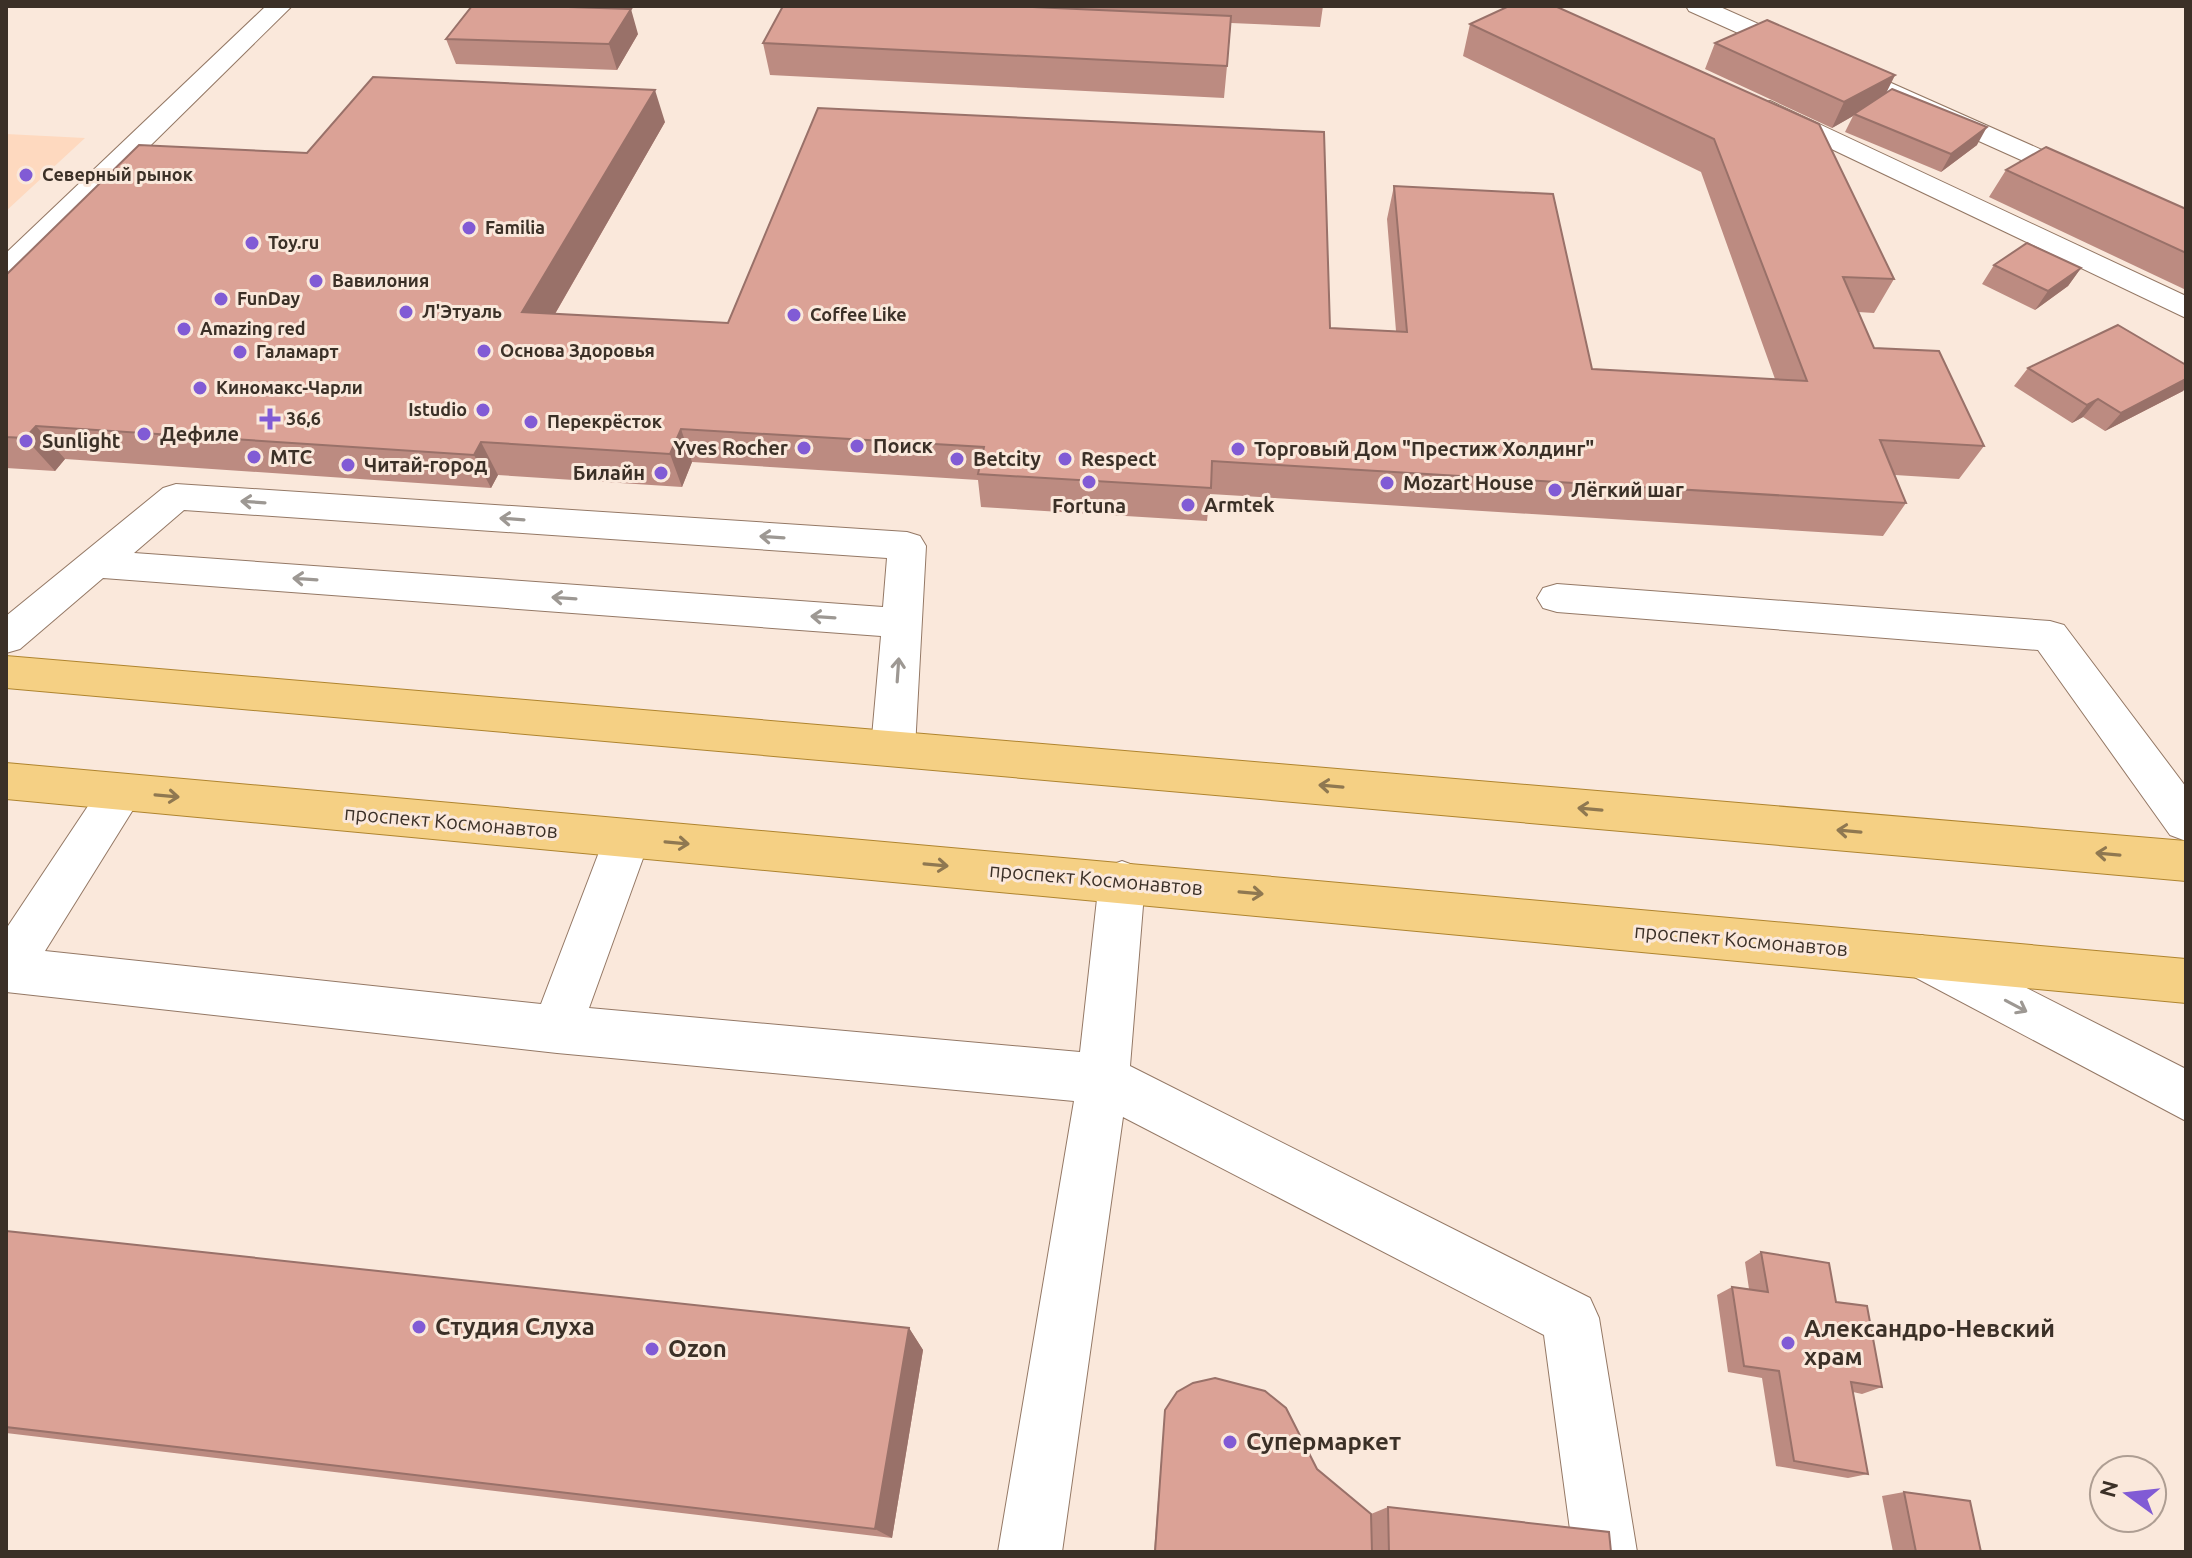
<svg xmlns="http://www.w3.org/2000/svg" width="2192" height="1558" viewBox="0 0 2192 1558" font-family="Ubuntu,sans-serif">
<style>
.built{fill:#fed9bf}
.lines{fill:none;stroke-linecap:round;stroke-linejoin:round}
.minor-casing{stroke:#947865;stroke-width:2}
.major-casing{stroke:#af842e;stroke-width:2}
.minor{fill:#fff;fill-rule:evenodd}
.major{fill:#f5d084;fill-rule:evenodd}
.wall{fill:#bc8b81}
.shaded-wall{fill:#997169}
.building{fill:#dba296;stroke:#997169;stroke-width:2}
.oneway{stroke:#9d9893}
.oneway2{stroke:#8f7851}
.poi-dot{fill:#815bd5;stroke:#fae8db;stroke-width:3}
.labels{text-anchor:middle;stroke-width:6;stroke-linejoin:round;paint-order:stroke}
.far-poi-label{font-size:18px;font-weight:bold;fill:#3b3027;stroke:#fae8db;text-anchor:start}
.poi-label{font-size:20px;font-weight:bold;fill:#3b3027;stroke:#fae8db;text-anchor:start}
.street-label{font-size:20px;fill:#3b3027;stroke:#fae8db}
.near-poi-label{font-size:24px;font-weight:bold;fill:#3b3027;stroke:#fae8db;text-anchor:start}
</style>
<rect width="100%" height="100%" fill="#fae8db"/>
<path class="built" d="M6 134 85 138 6 211Z"/>
<g class="lines">
<g class="minor-casing">
<path id="minor" d="M266 6H292L17 277 6 279V253Z
M1686 6H1718L2186 214V234L1689 11Z
M1770 101 2186 296V318L1760 115 1756 109 1760 103Z
M176 484 907 532 920 536 926 546 915 748 908 760 893 765 878 760 871 748 881 636 103 578 20 649 6 653V616L163 488ZM184 510 887 558 883 607 134 553Z
M1557 584 2050 621 2064 625 2186 787V841L2170 835 2038 650 1557 612 1543 608 1537 598 1543 588Z
M122 774 138 779 144 792 45 951 541 1004 604 839 611 825 627 820 643 825 650 839 589 1008 1080 1052 1099 881 1106 867 1122 861 1138 867 1145 881 1130 1066 1590 1298 1599 1318 1637 1552H1573L1544 1335 1123 1117 1062 1552H998L1074 1101 557 1053 6 992V929L106 779Z
M1922 935 2186 1069V1121L1905 972 1898 957 1905 942Z"/>
</g>
<g class="major-casing">
<path id="major" d="M6 656 2186 841V881L6 688Z
M6 763 2186 959V1003L6 799Z"/>
</g>
<use href="#minor" class="minor"/>
<use href="#major" class="major"/>
</g>
<path class="wall" d="M783 6H1323L1320 27 1231 23 1224 98 770 75 763 43Z
M1555 6 1894 279 1874 313 1858 312 1874 348 1984 446 1959 479 1895 475 1906 503 1883 536 1210 494 1207 521 981 507 978 480 692 462 682 487 498 475 491 488 65 459 55 471 6 468V275L307 153 665 122 555 314 728 323 1330 328 1396 331 1387 219 1394 186 1592 369 1775 379 1701 172 1463 56 1470 24Z
M638 34 617 70 456 64 446 39Z
M1715 43 1895 75 1886 93 1977 145 1941 172 1845 132 1853 116 1832 128 1705 69Z
M2006 170 2186 209V290L1989 197Z
M1994 265 2081 268 2068 286 2035 310 1982 284Z
M2028 368 2183 391 2105 431 2083 417 2072 423 2014 386Z
M6 1231 909 1328 923 1350 892 1538 6 1433Z
M1761 1252 1836 1302 1882 1387 1862 1394 1853 1392 1868 1474 1848 1478 1776 1466 1762 1378 1728 1372 1717 1295 1732 1287 1749 1289 1745 1262Z
M1165 1410 1317 1469 1371 1514 1388 1507 1611 1552H1154Z
M1904 1492 1981 1552H1893L1882 1496Z"/>
<path class="shaded-wall" d="M631 9 638 34 617 70 609 44Z
M1895 75 1882 101 1854 114 1853 116 1832 128 1844 102Z
M655 90 665 122 537 345 522 312Z
M1987 127 1977 145 1941 172 1951 154Z
M2081 268 2068 286 2035 310 2048 291Z
M2186 379V388L2183 391 2105 431 2121 413Z
M2098 399 2083 417 2072 423 2087 405Z
M36 426 65 459 55 471 25 438Z
M681 429 692 462 682 487 670 454Z
M481 442 498 475 491 488 474 455Z
M909 1328 923 1350 892 1538 875 1529Z"/>
<path class="building" d="M472 6H537L631 9 609 44 446 39Z
M783 6H1010L1231 16 1227 66 763 43Z
M1509 6H1555L1819 124 1894 279 1843 277 1874 348 1939 351 1984 446 1880 440 1906 503 1212 461 1211 488 978 474 984 447 681 429 670 454 481 442 474 455 36 426 25 438 6 437V275L139 145 307 153 373 77 655 90 522 312 728 323 818 108 1324 132 1330 328 1407 332 1394 186 1553 194 1592 369 1807 381 1714 139 1470 24Z
M1767 20 1895 75 1844 102 1715 43Z
M1892 89 1987 127 1951 154 1854 114Z
M2046 147 2186 209V253L2006 170Z
M2027 243 2081 268 2048 291 1994 265Z
M2118 325 2186 365V379L2121 413 2098 399 2087 405 2028 368Z
M6 1231 909 1328 875 1529 6 1427Z
M1761 1252 1829 1263 1836 1302 1867 1306 1882 1387 1851 1382 1868 1474 1794 1461 1779 1371 1744 1366 1732 1287 1768 1292Z
M1215 1378 1265 1391 1286 1408 1317 1469 1371 1514 1372 1552H1155L1165 1410 1177 1392 1193 1383Z
M1904 1492 1970 1501 1981 1552H1916Z
M1388 1507 1609 1532 1611 1552H1389Z"/>
<defs><path id="oneway-shaft" d="M-6 0H5M1.5-3L5.5 0L1.5 3" fill="none" stroke-width="1.6" stroke-linecap="round" stroke-linejoin="round" transform="scale(2)"/></defs>
<g class="oneway">
<use href="#oneway-shaft" transform="translate(253 502) rotate(-176)"/>
<use href="#oneway-shaft" transform="translate(512 519) rotate(-176)"/>
<use href="#oneway-shaft" transform="translate(772 537) rotate(-176)"/>
<use href="#oneway-shaft" transform="translate(305 579) rotate(-176)"/>
<use href="#oneway-shaft" transform="translate(564 598) rotate(-176)"/>
<use href="#oneway-shaft" transform="translate(823 617) rotate(-176)"/>
<use href="#oneway-shaft" transform="translate(898 670) rotate(-86)"/>
<use href="#oneway-shaft" transform="translate(2016 1006) rotate(28)"/>
</g>
<g class="oneway2">
<use href="#oneway-shaft" transform="translate(1331 786) rotate(-175)"/>
<use href="#oneway-shaft" transform="translate(167 796) rotate(5)"/>
<use href="#oneway-shaft" transform="translate(1590 809) rotate(-175)"/>
<use href="#oneway-shaft" transform="translate(1849 831) rotate(-175)"/>
<use href="#oneway-shaft" transform="translate(677 843) rotate(5)"/>
<use href="#oneway-shaft" transform="translate(2108 854) rotate(-175)"/>
<use href="#oneway-shaft" transform="translate(936 865) rotate(5)"/>
<use href="#oneway-shaft" transform="translate(1251 893) rotate(5)"/>
</g>
<g class="poi-dot">
<circle cx="26" cy="175" r="8"/>
<circle cx="469" cy="228" r="8"/>
<circle cx="252" cy="243" r="8"/>
<circle cx="316" cy="281" r="8"/>
<circle cx="221" cy="299" r="8"/>
<circle cx="406" cy="312" r="8"/>
<circle cx="794" cy="315" r="8"/>
<circle cx="184" cy="329" r="8"/>
<circle cx="484" cy="351" r="8"/>
<circle cx="240" cy="352" r="8"/>
<circle cx="200" cy="388" r="8"/>
<circle cx="483" cy="410" r="8"/>
<path d="M266 407h8v8h8v8h-8v8h-8v-8h-8v-8h8z"/>
<circle cx="531" cy="422" r="8"/>
<circle cx="144" cy="434" r="8"/>
<circle cx="26" cy="441" r="8"/>
<circle cx="857" cy="446" r="8"/>
<circle cx="804" cy="448" r="8"/>
<circle cx="1238" cy="449" r="8"/>
<circle cx="254" cy="457" r="8"/>
<circle cx="957" cy="459" r="8"/>
<circle cx="1065" cy="459" r="8"/>
<circle cx="348" cy="465" r="8"/>
<circle cx="661" cy="473" r="8"/>
<circle cx="1089" cy="482" r="8"/>
<circle cx="1387" cy="483" r="8"/>
<circle cx="1555" cy="490" r="8"/>
<circle cx="1188" cy="505" r="8"/>
<circle cx="419" cy="1327" r="8"/>
<circle cx="1788" cy="1343" r="8"/>
<circle cx="652" cy="1349" r="8"/>
<circle cx="1230" cy="1442" r="8"/>
</g>
<g class="labels">
<g class="far-poi-label">
<text x="42" y="181">Северный рынок</text>
<text x="485" y="234">Familia</text>
<text x="268" y="249">Toy.ru</text>
<text x="332" y="287">Вавилония</text>
<text x="237" y="305">FunDay</text>
<text x="422" y="318">Л'Этуаль</text>
<text x="810" y="321">Coffee Like</text>
<text x="200" y="335">Amazing red</text>
<text x="500" y="357">Основа Здоровья</text>
<text x="256" y="358">Галамарт</text>
<text x="216" y="394">Киномакс-Чарли</text>
<text x="467" y="416" text-anchor="end">Istudio</text>
<text x="286" y="425">36,6</text>
<text x="547" y="428">Перекрёсток</text>
</g>
<g class="poi-label">
<text x="160" y="441">Дефиле</text>
<text x="42" y="448">Sunlight</text>
<text x="873" y="453">Поиск</text>
<text x="788" y="455" text-anchor="end">Yves Rocher</text>
<text x="1254" y="456">Торговый Дом "Престиж Холдинг"</text>
<text x="270" y="464">МТС</text>
<text x="973" y="466">Betcity</text>
<text x="1081" y="466">Respect</text>
<text x="364" y="472">Читай-город</text>
<text x="645" y="480" text-anchor="end">Билайн</text>
<text x="1403" y="490">Mozart House</text>
<text x="1571" y="497">Лёгкий шаг</text>
<text x="1204" y="512">Armtek</text>
<text x="1089" y="513" text-anchor="middle">Fortuna</text>
</g>
<g class="street-label">
<text transform="translate(451 822) rotate(5)" y="7">проспект Космонавтов</text>
<text transform="translate(1096 879) rotate(5)" y="7">проспект Космонавтов</text>
<text transform="translate(1741 940) rotate(5)" y="7">проспект Космонавтов</text>
</g>
<g class="near-poi-label">
<text x="435" y="1335">Студия Слуха</text>
<text x="1804" y="1337">Александро-Невский<tspan x="1804" dy="28">храм</tspan></text>
<text x="668" y="1357">Ozon</text>
<text x="1246" y="1450">Супермаркет</text>
</g>
</g>
<rect width="2192" height="1558" fill="none" stroke="#3b3027" stroke-width="16"/>
<g transform="translate(2128 1494) rotate(285)"><circle r="38" fill="#fae8db" stroke="#ae9e93" stroke-width="2"/>
<path d="M0-6L14 30L0 20L-14 30Z" fill="#815bd5"/>
<text y="-12" font-size="22" font-weight="bold" text-anchor="middle" fill="#3b3027">N</text>
</g>
</svg>
